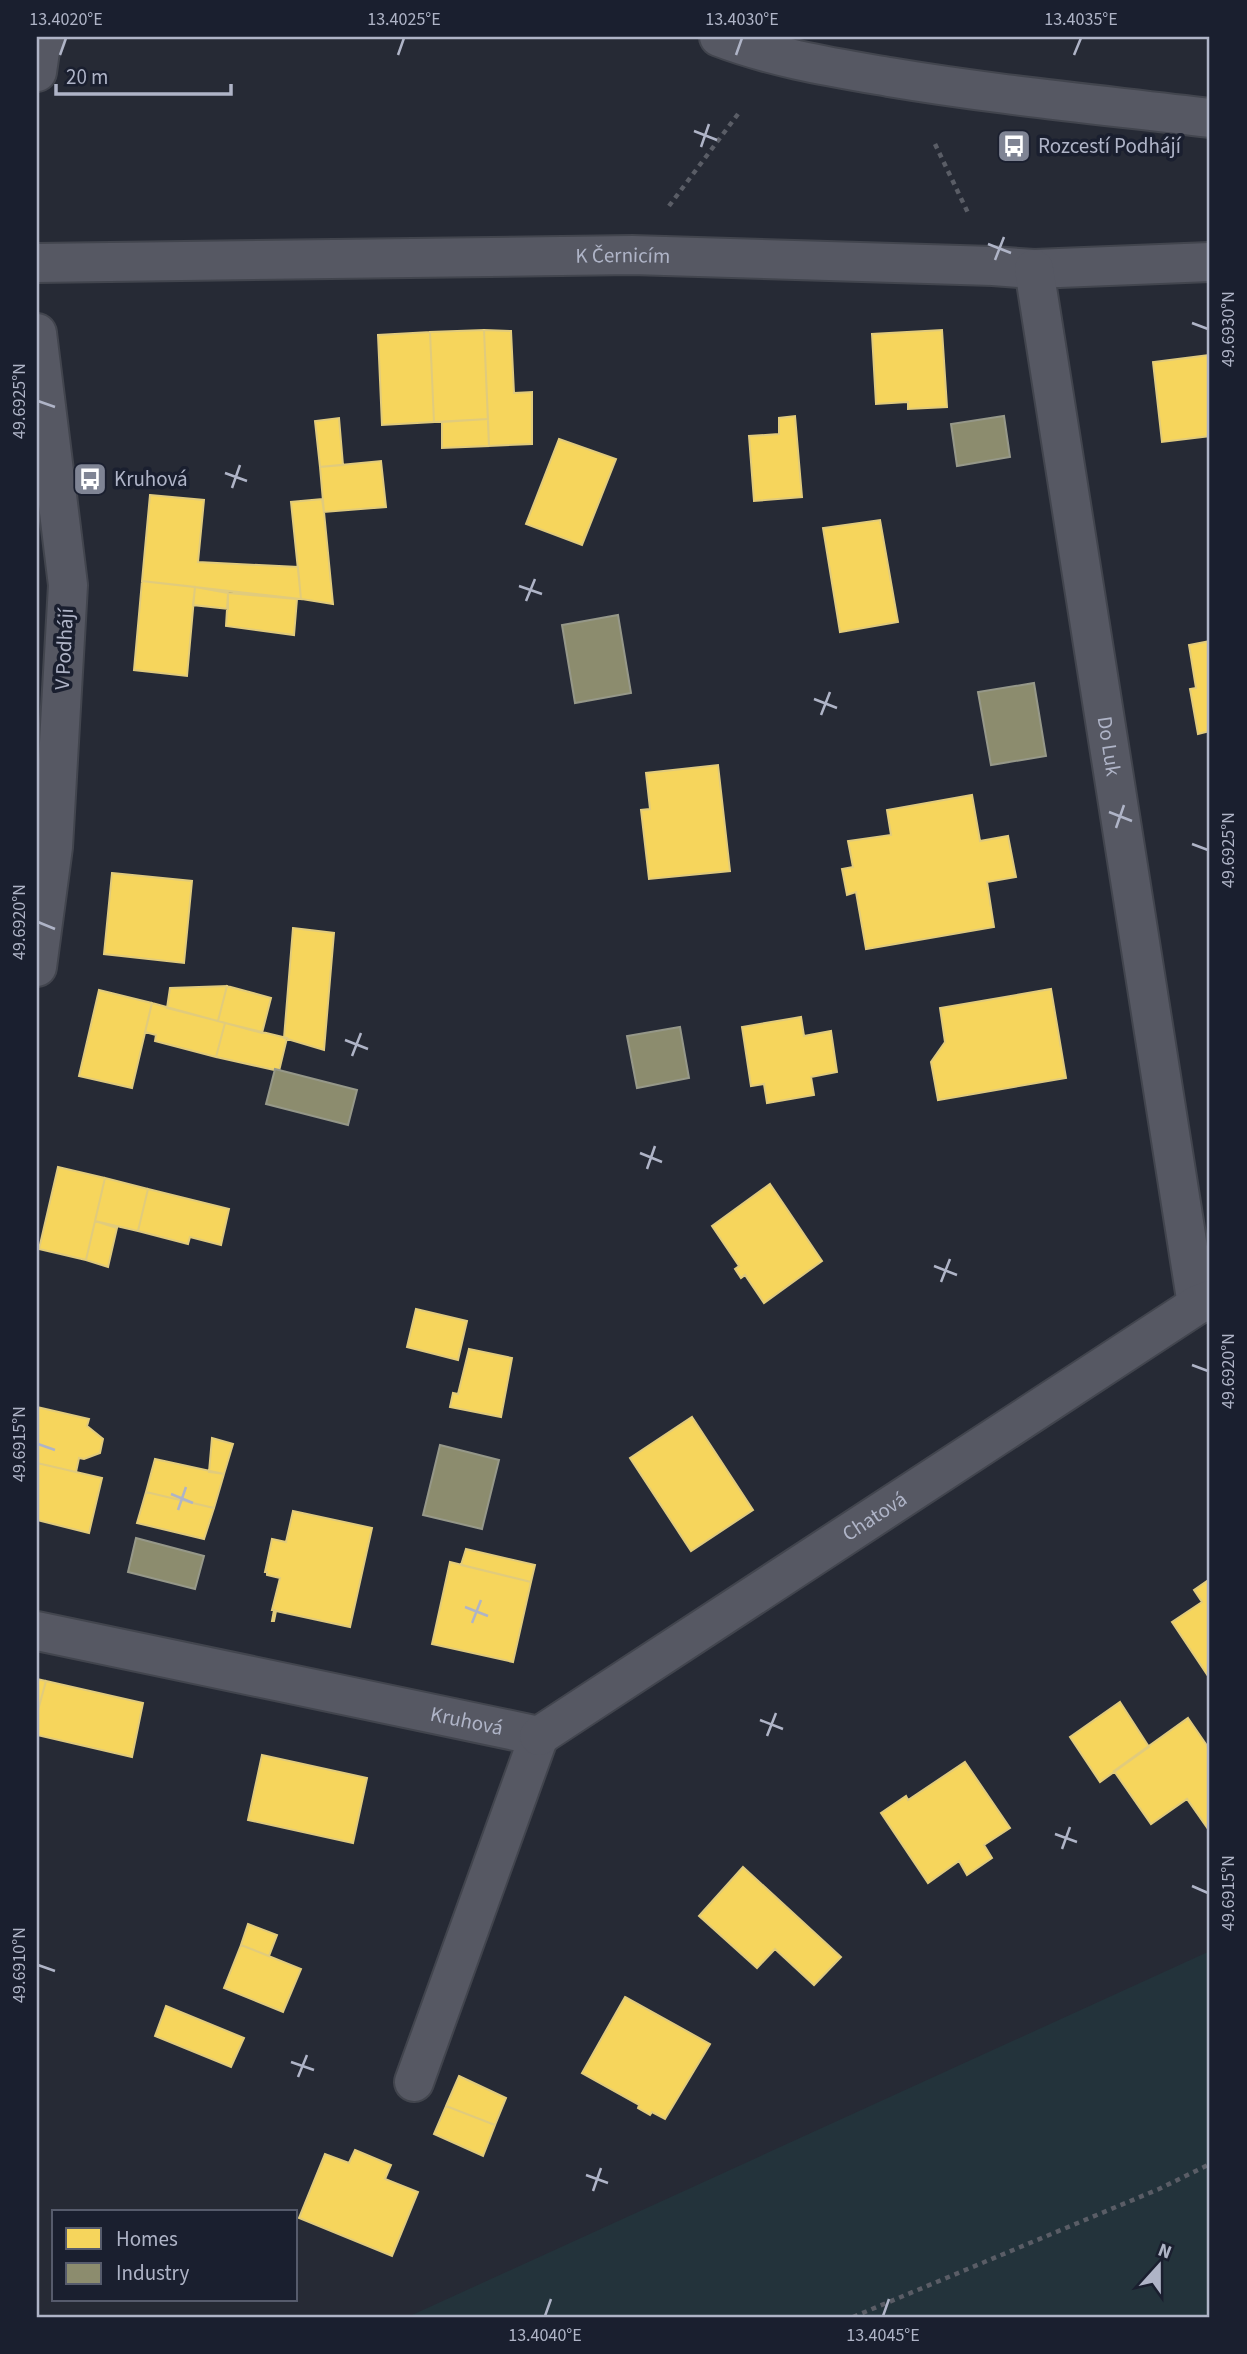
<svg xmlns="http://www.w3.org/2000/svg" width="1247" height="2354" viewBox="0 0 1247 2354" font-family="'Source Sans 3',sans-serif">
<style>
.green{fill:#23333b}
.homes{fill:#f6d55c;stroke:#e1cb7c;stroke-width:2}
.industry{fill:#8c8c6e;stroke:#969889;stroke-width:2}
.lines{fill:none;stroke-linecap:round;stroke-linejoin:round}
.minor-casing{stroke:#42454e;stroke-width:42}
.path{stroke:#5a5d66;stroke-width:4.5;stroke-dasharray:5 5;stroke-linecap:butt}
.minor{stroke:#565863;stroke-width:38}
.ticks{fill:none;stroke:#afb4c7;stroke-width:2.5}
.labels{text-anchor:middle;stroke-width:7;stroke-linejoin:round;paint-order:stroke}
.poi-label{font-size:21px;fill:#afb4c7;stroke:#1a1f2f;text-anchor:start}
.street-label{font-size:21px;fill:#afb4c7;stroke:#1a1f2f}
.neatline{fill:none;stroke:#afb4c7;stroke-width:2.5}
.ticks-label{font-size:18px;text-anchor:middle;fill:#afb4c7}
</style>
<rect width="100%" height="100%" fill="#262a35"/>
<path class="green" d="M1210 1951V2317H414L412 2315Z"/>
<path class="homes" d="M484 330 511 331 514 393 532 392V444L489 446Z
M484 330 488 419 434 422 430 332Z
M942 330 947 407 908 409V402L876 404 872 334Z
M430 332 434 422 382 425 378 335Z
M1210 355V436L1162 442 1153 362Z
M795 416 802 497 754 501 749 436 779 434V418Z
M339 418 343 465 320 467 315 421Z
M488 419 489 446 442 448V422Z
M559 439 616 459 582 545 526 524Z
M381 461 386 507 324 512 320 467Z
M150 495 204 500 198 562 298 567 301 599 142 581Z
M322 499 324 512 333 604 301 599 291 502Z
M880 520 898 622 840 632 823 528Z
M142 581 195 587 187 676 134 670Z
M195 587 228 593V609L193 605Z
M228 593 297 599 294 635 226 626Z
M1210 641V731L1198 734 1190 689 1196 688 1189 645Z
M718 765 730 871 649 879 641 810 650 809 646 773Z
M972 795 980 841 1008 836 1016 877 987 882 994 927 866 949 856 892 847 895 842 869 853 867 848 841 891 835 887 810Z
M112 873 192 881 184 963 104 954Z
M293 928 334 933 324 1050 284 1038Z
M227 986 218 1021 167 1008 170 988Z
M227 986 271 998 262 1033 218 1021Z
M1051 989 1066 1078 938 1100 931 1062 945 1042 940 1008Z
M99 990 152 1003 132 1088 79 1076Z
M152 1003 225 1023 216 1057 155 1041 156 1035 145 1032Z
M801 1017 804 1036 831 1031 837 1072 811 1077 814 1095 767 1103 764 1084 751 1086 742 1027Z
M225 1023 287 1038 279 1071 216 1057Z
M58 1167 105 1178 86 1260 39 1249Z
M105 1178 148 1189 138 1231 95 1221Z
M770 1184 822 1261 764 1303 745 1275 741 1278 735 1269 739 1266 712 1226Z
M148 1189 229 1209 221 1245 190 1237 188 1244 138 1231Z
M95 1221 117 1228 108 1267 86 1260Z
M416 1309 467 1321 458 1360 407 1347Z
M469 1349 512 1358 501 1417 450 1407 453 1393 458 1394Z
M37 1407 89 1419 87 1426 103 1439 100 1453 84 1459 79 1458 76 1472 37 1463Z
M692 1417 753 1510 691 1551 630 1458Z
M212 1438 233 1444 224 1474 209 1472Z
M155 1459 224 1474 214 1508 146 1492Z
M37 1463 102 1478 89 1533 37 1520Z
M146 1492 214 1508 204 1539 137 1523Z
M293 1511 372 1528 350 1627 276 1611 274 1621H272L274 1610H272L280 1578 267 1575V1572H265L272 1539 286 1542Z
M466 1549 535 1565 531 1582 461 1565Z
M450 1562 531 1582 513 1662 432 1644Z
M1210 1579V1679L1172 1622 1202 1602 1194 1590Z
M37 1679 46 1681 37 1714Z
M46 1681 143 1703 132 1757 37 1735V1714Z
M1120 1702 1149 1747 1100 1782 1070 1737Z
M1188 1718 1210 1750V1827L1208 1829 1187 1799 1151 1824 1114 1771Z
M262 1755 367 1778 353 1843 248 1820Z
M965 1762 1010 1828 984 1845 992 1858 967 1875 959 1861 928 1883 881 1813 906 1796 908 1800Z
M743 1867 841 1957 814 1985 775 1949 757 1968 699 1916Z
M248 1924 277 1935 269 1956 241 1945Z
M241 1945 301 1969 283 2012 224 1988Z
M625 1997 710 2044 665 2119 652 2112 650 2115 638 2108 639 2105 582 2073Z
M166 2006 244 2038 231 2067 155 2036Z
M459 2076 506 2098 495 2125 446 2106Z
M446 2106 495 2125 483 2156 434 2134Z
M355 2150 391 2165 385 2179 418 2192 392 2256 299 2218 325 2154 349 2163Z"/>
<path class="industry" d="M1004 416 1010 457 957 466 951 424Z
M618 615 631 693 575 703 562 625Z
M1034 683 1046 756 991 765 978 692Z
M680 1027 689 1078 637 1088 627 1036Z
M275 1069 357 1090 348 1125 266 1104Z
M440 1445 499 1460 482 1529 423 1515Z
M136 1538 204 1556 195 1589 128 1572Z"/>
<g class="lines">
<g class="minor-casing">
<g id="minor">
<path d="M719 37C774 58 831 67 889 77 996 95 1103 105 1210 118"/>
<path d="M37 72 40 51 46 37"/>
<path id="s1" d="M37 263 632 255 993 266 1034 269 1210 262"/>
<path id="s2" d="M1034 269 1197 1305"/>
<path d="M37 333 68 585 53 847 37 967"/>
<path id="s3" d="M37 1631 539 1736 414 2082"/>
<path id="s4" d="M539 1736 1197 1305 1210 1300"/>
</g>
</g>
<path class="path" d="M935 144 969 215
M669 206 738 114
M853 2317 1159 2189 1210 2164"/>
<use href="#minor" class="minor"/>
</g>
<path class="ticks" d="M60 55 66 38M398 55 404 38M736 55 742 38M1074 55 1081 38M694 131 717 140M701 147 709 124M988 244 1011 253M995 260 1004 237M1192 323 1208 329M38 401 55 407M225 473 247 481M232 488 240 465M519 586 542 594M526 601 535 579M814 699 837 708M821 715 830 692M1109 812 1132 821M1116 828 1124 805M1192 844 1208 850M38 922 55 929M345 1040 368 1049M352 1056 361 1033M640 1153 662 1162M647 1169 655 1146M934 1266 957 1275M941 1282 950 1259M1192 1365 1208 1371M38 1444 55 1450M171 1494 193 1503M178 1510 186 1487M465 1607 488 1616M472 1623 481 1600M760 1720 783 1729M767 1736 776 1713M1055 1834 1077 1842M1062 1849 1070 1827M1192 1886 1208 1893M38 1965 55 1971M291 2062 314 2070M298 2077 307 2055M586 2175 608 2183M593 2191 601 2168M545 2316 551 2299M883 2316 889 2299"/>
<defs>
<g id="bus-square" transform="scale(1.75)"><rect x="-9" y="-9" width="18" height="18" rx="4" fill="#7f8494" stroke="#1a1f2f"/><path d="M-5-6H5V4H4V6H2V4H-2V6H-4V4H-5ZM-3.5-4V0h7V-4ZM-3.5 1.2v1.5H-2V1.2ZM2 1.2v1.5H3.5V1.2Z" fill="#fff"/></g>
</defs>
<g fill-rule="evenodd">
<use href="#bus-square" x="1014" y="146"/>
<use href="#bus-square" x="90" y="479"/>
</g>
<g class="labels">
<g class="poi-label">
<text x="1038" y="153">Rozcestí Podhájí</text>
<text x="114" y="486">Kruhová</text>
</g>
<g class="street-label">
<text dy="7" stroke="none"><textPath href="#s1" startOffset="586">K Černicím</textPath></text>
<text transform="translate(64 649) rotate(-87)" y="7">V Podhájí</text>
<text dy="7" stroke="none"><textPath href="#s2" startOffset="483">Do Luk</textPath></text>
<text dy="7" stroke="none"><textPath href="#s4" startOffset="401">Chatová</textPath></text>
<text dy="7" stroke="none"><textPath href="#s3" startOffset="439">Kruhová</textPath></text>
</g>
</g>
<rect width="1247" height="2354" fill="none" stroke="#1a1f2f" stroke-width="77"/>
<rect x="52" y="2210" width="245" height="91" fill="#1a1f2f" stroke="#565b6c" stroke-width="2"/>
<rect x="66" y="2228" width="35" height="21" fill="#f6d55c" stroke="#565b6c" stroke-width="2"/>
<text x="116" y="2246" font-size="21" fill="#afb4c7">Homes</text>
<rect x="66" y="2263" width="35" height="21" fill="#8c8c6e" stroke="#565b6c" stroke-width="2"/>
<text x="116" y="2280" font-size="21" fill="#afb4c7">Industry</text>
<g transform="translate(1159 2266) rotate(21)" stroke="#1a1f2f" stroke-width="5" paint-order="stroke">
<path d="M0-5L12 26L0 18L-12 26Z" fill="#afb4c7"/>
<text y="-10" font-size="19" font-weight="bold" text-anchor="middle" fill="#afb4c7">N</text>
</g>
<path d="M56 84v10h175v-10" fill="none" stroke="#afb4c7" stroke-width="3.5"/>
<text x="66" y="84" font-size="21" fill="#afb4c7" stroke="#1a1f2f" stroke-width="5" paint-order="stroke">20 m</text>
<rect x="38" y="38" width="1170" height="2278" class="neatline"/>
<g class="ticks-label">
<text x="66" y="25">13.4020°E</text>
<text x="404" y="25">13.4025°E</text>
<text x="742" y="25">13.4030°E</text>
<text x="1081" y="25">13.4035°E</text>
<text transform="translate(1228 329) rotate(-90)" y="6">49.6930°N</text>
<text transform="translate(19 401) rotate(-90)" y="6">49.6925°N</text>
<text transform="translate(1228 850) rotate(-90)" y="6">49.6925°N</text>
<text transform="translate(19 922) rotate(-90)" y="6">49.6920°N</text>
<text transform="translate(1228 1371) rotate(-90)" y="6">49.6920°N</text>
<text transform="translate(19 1444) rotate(-90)" y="6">49.6915°N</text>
<text transform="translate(1228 1893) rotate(-90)" y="6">49.6915°N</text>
<text transform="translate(19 1965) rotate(-90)" y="6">49.6910°N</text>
<text x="545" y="2341">13.4040°E</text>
<text x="883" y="2341">13.4045°E</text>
</g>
</svg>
